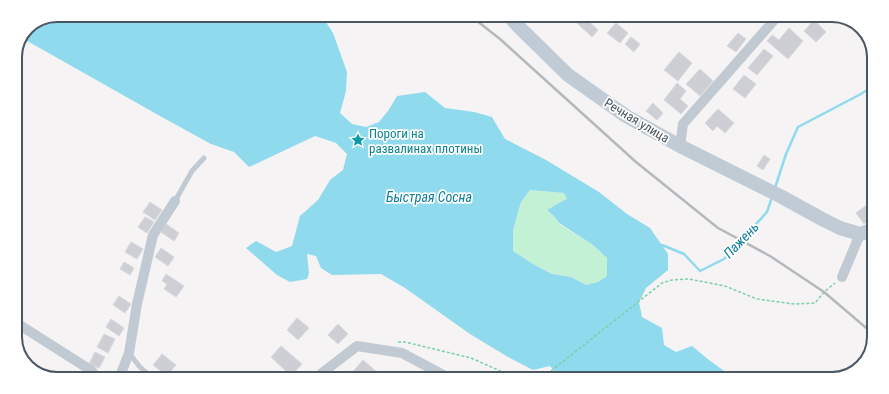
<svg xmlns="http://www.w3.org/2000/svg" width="889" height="394" viewBox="0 0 889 394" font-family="'Roboto Condensed',sans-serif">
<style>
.green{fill:#c3f1d5}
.water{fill:#90daee;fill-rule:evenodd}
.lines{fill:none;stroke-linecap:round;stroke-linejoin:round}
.stream{stroke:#90daee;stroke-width:2.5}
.building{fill:#cdcfd5;stroke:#d7d9de}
.path{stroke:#7ad0a6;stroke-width:1.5;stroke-dasharray:3 2;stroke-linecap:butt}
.lane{stroke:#c1cad2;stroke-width:5}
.street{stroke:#c1cad2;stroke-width:10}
.secondary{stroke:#c1cbd6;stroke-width:14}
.rail{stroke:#b5b8bd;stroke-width:2.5}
.labels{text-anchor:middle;stroke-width:3.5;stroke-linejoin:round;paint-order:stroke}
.street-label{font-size:13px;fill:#4a5661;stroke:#fff}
.culture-label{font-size:13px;fill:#0d838f;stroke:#fff;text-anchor:start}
.water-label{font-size:14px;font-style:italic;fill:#0c7c9b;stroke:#fff}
.rim{fill:none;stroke:#4a5661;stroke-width:2}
</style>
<rect width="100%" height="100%" fill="#f5f3f3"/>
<path class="green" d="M530 190 564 193 568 199 557 204 547 210 554 216 559 224 593 245 607 258V276L598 282 586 285 571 277 552 274 533 264 513 251V230L521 202Z"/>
<path class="water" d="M57 15 322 16 333 33 347 72 346 91 340 113 352 124 366 127 379 122 388 111 397 96 425 92 445 108 474 112 492 117 505 139 546 160 599 192 627 214 650 228 668 254V270L646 288 639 302 642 317 662 328 664 345 676 352 692 346 709 360 735 379 560 378 550 366 533 370 508 357 470 334 405 288 381 274 332 275 321 268 316 256 307 254 309 273 307 279 290 282 277 275 246 248 256 241 276 252 292 246 300 216 318 200 330 180 343 170 347 154 336 143 315 136 249 167 234 152 211 144 160 116 22 38 27 27ZM530 190 564 193 567 199 557 204 547 210 554 216 559 223 593 245 607 258V276L598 282 586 285 571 277 552 274 533 264 513 251V230L521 202Z"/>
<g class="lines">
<path class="stream" d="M775 188 786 154 798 127 859 95 874 86
M660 246 662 245 684 254 700 271 724 259 767 212 772 197"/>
</g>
<path class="building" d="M583 17H584L598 30 592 37 577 23Z
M814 20 826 32 816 42 804 31Z
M616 23 628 33 620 43 607 33Z
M789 28 803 41 788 59 767 41 772 35 779 40Z
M738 33 746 39 736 52 727 46Z
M631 37 640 44 634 52 625 44Z
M764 49 773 56 757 75 748 68Z
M679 52 692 63 678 81 664 70Z
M700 69 713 81 700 96 686 84Z
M744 75 756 84 745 98 733 89Z
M677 83 686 91 680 99 688 106 681 114 664 100Z
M653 103 663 113 657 120 646 111Z
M718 109 734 123 725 133 717 126 713 131 705 123Z
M764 155 770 159 763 170 757 166Z
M872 201V218L864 224 856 213Z
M150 202 162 210 155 220 143 212Z
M145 217 154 222 147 233 138 227Z
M166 224 179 233 174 241 161 232Z
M131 242 143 249 137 259 125 252Z
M161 248 174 257 168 266 155 257Z
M124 262 134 268 130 275 120 269Z
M166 274 184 286 176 297 164 289 167 284 162 281Z
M119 296 131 304 125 313 113 305Z
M297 318 309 328 298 340 287 330Z
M111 319 124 328 119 336 106 327Z
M338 324 348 334 338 344 328 335Z
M104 334 115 339 108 353 97 347Z
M281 346 302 364 291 376 271 357Z
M95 352 105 357 99 368 89 364Z
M162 354 176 365 167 376 153 365Z
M363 360 378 373 375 377H350L349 376Z"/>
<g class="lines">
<path class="path" d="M398 342H405L471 358 505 373 528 377 546 375 662 283 672 280 689 279 725 286 757 299 794 304 815 303 824 292 835 283"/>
<path class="lane" d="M175 201 192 171 204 158
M129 353 139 366 150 376"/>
<path class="street" d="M680 146 683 124 776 18
M842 277 860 234
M15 322 92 371 95 376
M120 376 129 353 137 304 153 235 175 201
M317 377 357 346 402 353 447 377"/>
<path class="secondary" d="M510 17 519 27 568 75 626 116 680 146 782 197 822 219 840 228 860 234 872 230"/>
<path class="rail" d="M472 17 500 39 636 162 718 228 770 256 824 292 871 332"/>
</g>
<defs>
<g id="sight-bare" transform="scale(1.08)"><path d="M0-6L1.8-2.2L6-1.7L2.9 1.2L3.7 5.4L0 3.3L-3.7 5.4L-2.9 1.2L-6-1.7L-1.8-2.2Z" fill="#0f9aa8" stroke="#fff" stroke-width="2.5" paint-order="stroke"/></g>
</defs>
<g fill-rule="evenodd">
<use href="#sight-bare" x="358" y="140"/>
</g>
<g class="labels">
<g class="street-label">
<text transform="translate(637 120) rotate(31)" y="5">Речная улица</text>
</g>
<g class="culture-label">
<text x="369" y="138">Пороги на<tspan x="369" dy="15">развалинах плотины</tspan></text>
</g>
<g class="water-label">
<text x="429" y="202">Быстрая Сосна</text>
<text transform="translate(741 240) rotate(-46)" y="5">Пажень</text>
</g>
</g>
<path d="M0 0H889V394H0ZM57 22H832A35 35 0 0 1 867 57V337A35 35 0 0 1 832 372H57A35 35 0 0 1 22 337V57A35 35 0 0 1 57 22Z" fill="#fff" fill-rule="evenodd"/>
<path class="rim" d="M57 22H832A35 35 0 0 1 867 57V337A35 35 0 0 1 832 372H57A35 35 0 0 1 22 337V57A35 35 0 0 1 57 22Z"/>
</svg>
